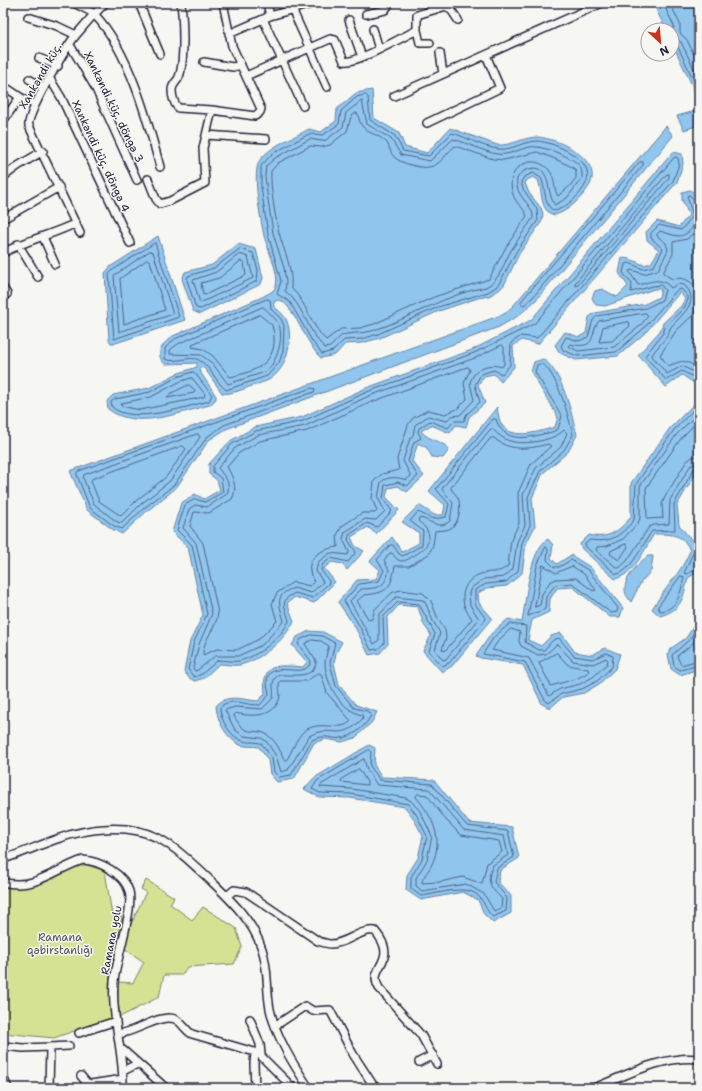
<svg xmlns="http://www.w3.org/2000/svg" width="702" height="1091" viewBox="0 0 702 1091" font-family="'Shantell Sans',sans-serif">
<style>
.green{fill:#d5e193;stroke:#7c8267}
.water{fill:#90c5ee;stroke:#6484a6}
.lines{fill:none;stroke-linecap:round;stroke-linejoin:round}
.shore{stroke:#4e6383;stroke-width:1}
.minor-casing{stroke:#22223b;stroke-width:10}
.minor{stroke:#f6f6f2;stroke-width:7}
.labels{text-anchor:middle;stroke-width:3;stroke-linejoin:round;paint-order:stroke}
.street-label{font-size:11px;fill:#22223b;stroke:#f6f6f2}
.park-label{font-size:11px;fill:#4f5251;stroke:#f6f6f2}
</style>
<rect width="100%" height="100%" fill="#f6f6f2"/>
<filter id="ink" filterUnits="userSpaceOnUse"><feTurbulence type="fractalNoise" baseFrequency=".025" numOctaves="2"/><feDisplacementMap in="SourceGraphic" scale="8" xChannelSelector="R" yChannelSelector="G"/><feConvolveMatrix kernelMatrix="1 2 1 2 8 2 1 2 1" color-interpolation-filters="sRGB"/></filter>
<g filter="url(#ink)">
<path class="green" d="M84 864 105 871 112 915 122 917 109 983 111 1018 54 1038 3 1033V887C36 891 55 873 84 864Z
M146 880 174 897 170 904 192 920 203 907 236 928 242 947 234 964 187 967 182 975H164L159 997 120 1017 118 1001V982L133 983 144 962 125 949 131 924 146 892 141 889Z"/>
<path class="water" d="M653 3H699V100L672 43V30H666Z
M372 90 374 118 399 133 405 147 427 153 450 128 497 145C511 146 522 138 536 137 557 137 607 161 588 188 580 199 569 211 555 215 539 212 543 192 538 180L533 177 527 180 525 183 529 193 541 208 543 214 542 221 519 254 504 285 499 290 489 296 478 298 439 311 380 338 362 343 345 344 335 355 321 358C307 346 292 302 279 300L275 301 273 305C277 310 283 313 286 319 294 335 288 365 274 376 268 382 259 383 252 386 243 389 231 395 222 393L205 369 201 367 199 370 216 396V399L210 405C181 412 135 431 108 409L107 401 113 395 149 388 176 374 197 367V363L165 364C153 354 164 342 173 336L262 297C267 294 274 292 276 286 280 274 267 248 264 236 261 221 251 171 260 160 271 145 293 138 309 129L321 132 336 121 337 109 356 93Z
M699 110V125L684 130 677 116Z
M666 126 673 136 536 300 518 316 499 327 226 429 209 440 176 488 147 511 122 534 112 529 87 510 70 471 504 314 513 306Z
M673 152 682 154 683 164 677 182 538 344 522 340 513 346 514 367 501 382 494 374 484 376 478 385 485 403 469 417 466 427 456 425 450 433 431 425 421 431C430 442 442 439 449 450L443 458 432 457 427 448 418 443 412 461 424 476 407 492 398 486 388 488 386 497 399 510 376 534 368 527 351 537 355 546 364 551 347 570 342 564 332 562 324 568 335 582 314 603 295 597 287 603 294 621C285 640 261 660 240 665 234 666 225 664 219 664L204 678 195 681 189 678 184 671 190 641 203 615 188 547 172 532 181 503 195 494 204 499 220 490 217 480 209 474V464L230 441 255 427 302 417 366 388 472 350 531 320Z
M690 190 696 194 699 200V383L697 385 682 375 666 387 638 355 660 331 663 323 681 306 685 299 680 292 646 332 618 356 576 360 560 353 555 345 565 332 579 337 586 333 589 317 595 313 645 304 659 297 661 289H654L605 306 596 305 592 298 595 291 602 289 617 297 628 286 619 273 622 258 630 259 644 265 651 263 659 250 647 240 646 232 657 221 679 227 689 215 682 200V192Z
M158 236 185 320 116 343H111L109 340 105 273 110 267Z
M238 244 256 249 263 278 261 284 200 314 193 311 182 279 185 272 212 265Z
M543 359C563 373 571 412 577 435L568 452 543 473 532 498 535 526 526 544 522 573 507 586 487 588 478 593 479 603 492 618 452 666 442 672 423 651 431 635 424 625 418 607 399 605 387 618 388 644 380 653 369 655 355 627 338 602 357 580 376 579 380 570 370 561 392 537 402 552 419 543V533L402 522 419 505 434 515H443L445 505 429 491 497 407C498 412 499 421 502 425 513 441 541 431 555 427L558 417 531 372 534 362Z
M699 399V468L677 505 679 525 699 549V571L688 578C683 598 682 610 660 616L652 609C664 589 681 573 690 551 684 534 671 534 654 534 644 550 635 574 615 579L582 549 580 544 589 535C608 540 619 531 631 517V483L670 428Z
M548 539 553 545 551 558 557 564 571 555 590 567 623 608 620 617H610L573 587 557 588 550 599 549 612 532 620 528 640 541 646 551 636 561 633 575 652 592 655 605 648 620 654 615 669 599 684 584 693 563 697 550 708 542 704 523 665 481 658 476 656 491 634 508 619 522 622C526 601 529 550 548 539Z
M648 556H653L651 571 641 582 631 602C628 598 625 594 625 590 624 578 639 562 648 556Z
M699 618V669L680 675 671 669 668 654 670 649 686 638Z
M309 631 323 632 342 642 336 653 334 663 339 685 356 705 377 712 372 722 355 738 342 742 325 739 314 743 294 779 277 782 270 774 268 760 259 747C254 746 245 747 240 745 226 738 217 721 216 706 227 693 244 700 258 701L265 694C261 662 277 665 303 667L307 662 292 645 297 637Z
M369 745 375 748 374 765 382 777 434 780 469 823 512 827 519 858 500 870 498 882 511 896V913L493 923 484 914 478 900 463 892 421 900 406 890 407 875 418 858 423 836 412 816 405 807 350 798 319 797 304 789 314 778Z"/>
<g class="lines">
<path class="shore" d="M663 3 674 26 672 36 681 42 699 79
M670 3 680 24V33L687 40 699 65
M672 43 677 45 699 91
M366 95 368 97 370 120 395 136 403 151 429 156 452 133C467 137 482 147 498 149 512 151 523 141 537 141 554 142 597 160 586 183 581 195 567 207 555 211 543 207 546 187 541 178L533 173 524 177 521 182 523 189 537 209 538 220 516 252 500 282 496 287 488 292 438 307 378 334 362 339 344 340 333 351 322 354 312 341 290 302 277 294 281 281 268 234 261 187V166L272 154 309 134 323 135 339 124 341 111 357 97Z
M362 101 367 124 391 139 401 155 430 161 453 139C468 143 482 151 497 154 509 156 518 149 530 147 541 145 570 156 578 164 582 168 582 173 582 178L567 198 555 205C546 195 552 162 529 169 523 171 519 174 517 179 514 197 534 204 533 218 526 228 519 238 512 249 504 261 501 280 486 287 446 294 413 317 375 330 364 334 353 332 342 335L330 347 325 348C307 332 304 305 285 291L286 282 284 268 273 233 267 193 265 176 266 166 275 158 310 139 321 141 326 140 343 127 346 113Z
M356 113 358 114C361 136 375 130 387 143 390 147 390 153 394 157 400 163 421 169 429 167 440 166 447 152 455 146L493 159 504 160 537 152 553 158 570 166 576 170V178L570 186 558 196C553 189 556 178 549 170 545 165 537 161 530 162 510 166 507 186 516 201 520 206 525 210 527 216L506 247 489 279 434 297 374 324 360 328 341 329 326 340C310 325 307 302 291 288 293 269 284 251 279 233 275 215 270 188 271 171L278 163 310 146 322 147 330 145 347 131 351 117Z
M675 157 678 158 679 164 673 181 537 338 521 336 511 343 510 365 502 374 494 370 481 374 475 385 480 402 466 415 464 421H454L448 428 430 421 419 428 418 432 421 438 414 442 408 461 418 476 407 486 398 482 385 485 383 499 392 511 377 527 367 523 349 535 348 540 356 552 348 562 331 558 322 565 321 570 329 581V583L313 598 295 593C278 601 286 607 289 621 281 638 257 657 239 661 233 662 224 660 218 660L202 674 195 677 192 675 188 669 194 642 207 614 192 545 177 530 185 505 195 499 205 502 223 492 221 478 213 472V466L232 444 256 431 303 421 367 392 474 353 534 324Z
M640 162H643V165L533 297 524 305H522L521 302Z
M669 174V178L578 285 575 286V283L666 175Z
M699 201 695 200 689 195 687 196 693 216 681 230 659 225 651 233V238L663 249 654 266 643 269 629 263 625 264 623 273 632 284 631 292 653 286 661 285 665 290 662 300 646 308 597 316 593 320 588 337 579 341 566 337 561 346 563 350 577 356 616 352 643 329 677 290 681 289 688 296V300L684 308 666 325 663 333 645 356 666 380 682 371 699 380
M699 206 696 208C700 218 692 234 680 236 674 236 666 233 660 231L657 234V236L666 243 668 250 658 270 644 274 631 270 629 271 638 285C651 282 661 276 671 288L678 284 684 285C702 301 681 315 671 327 669 330 669 333 667 336 663 343 655 348 652 356L667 374 682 366 699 375
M699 228 687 239 673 242V254L663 273 672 279C685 276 694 282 699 294
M155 243 179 317 114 339 109 274 113 270Z
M240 249 253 253 258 270 257 281 201 309 196 308 187 280 188 276 214 268Z
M150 251 153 252 173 314 119 332 114 276Z
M240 254 248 257 253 278 200 303 193 280 216 272Z
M147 260 150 261 165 310 124 324 120 279Z
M241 261 244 262 246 275 205 295 203 294 201 283 219 278Z
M267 299 270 300 271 309 281 319 284 326 283 351 279 363 267 376 226 390C215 381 211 367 199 360 191 355 174 364 165 359V348L175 339Z
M699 303 693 315 676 331 660 355 668 366C684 360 684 359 699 369
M263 307C267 310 275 318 278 323 285 336 277 364 265 372L228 384 212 363 201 355 170 354V350L178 344Z
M646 313 648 316 640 326 614 347 578 351 568 346 570 344C599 351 589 332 599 321Z
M260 315 272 325C281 360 260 371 230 377L213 356 203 349 192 347 193 344Z
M629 322 630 326 612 341 599 342 603 327Z
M502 345 504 347V364L502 367C487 362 474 369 470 383L474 400 460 415 452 416 446 421 428 416 415 425 413 435 409 441 403 461 411 476 406 480C398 477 388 476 381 482L378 498 385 511 376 520 365 519 345 532 343 539 349 552 348 555 330 553 318 562 316 571 323 582 311 593 294 588C273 595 280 605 284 621L262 645 238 656H215L198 670 195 671 193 668 199 644 212 614 196 543 183 528 189 509 195 505 207 507 227 494C232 483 224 476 218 468L235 448 258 435 305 426 369 396 475 358Z
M542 364C557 372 569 418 573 435L564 450 540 471 528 497 530 525 522 543 518 571 506 582 486 584 475 590V604L486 619 449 663 442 666 429 651 435 634 419 604 398 602 383 617 384 643 378 649 371 650 359 625 344 601 359 584 379 581 384 570 377 560 390 545H393L399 554 403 556 422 545 423 531 410 521 418 512 433 519 446 517 449 504 436 489 493 419H496C503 442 524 439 543 434 548 433 554 432 558 429L562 416 535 372 537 365Z
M468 367 470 370 464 383 467 399 457 409 445 414 428 410 413 418 408 425 397 459 399 470 382 474 374 481 372 499 377 511 375 513H362L342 526 337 535 338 547C326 548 307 555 310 571 310 576 314 579 314 583L310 586 293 582 277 593 272 604 277 621 259 639 237 650 217 649 203 655C202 640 217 628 218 613L203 543 190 526 194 512 209 513 232 499C238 488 233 477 227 467L239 453 260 441 307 431 372 402Z
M194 372 212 395 209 401C185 407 132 425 112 407L111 402 115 399 150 392 177 377Z
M192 378 205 394 204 397 140 410 121 406 122 403 151 397 179 382Z
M189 385 195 390 194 393 167 398 170 394Z
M312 388 315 389 314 392 224 425 207 437 174 485 144 508 122 529 114 526 90 508 77 475V472Z
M699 404 674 430 636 484 634 520C620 536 612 543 590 540L585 544 586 547 616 574C630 574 644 542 652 531L675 530 674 504 694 469 699 467
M699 412 677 434 640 486V518L638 523 623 539 607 546 597 547 596 550 617 568H619L627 561 649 527 654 525 669 524 670 500 690 466 699 462
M699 420 682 437 646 488 647 519 663 518 662 504 665 497 686 462 692 457 699 456
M491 429H493C496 433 501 437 505 439 519 447 554 441 564 430L567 433 561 447 536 468 523 495 525 525 517 542 513 569 504 577 484 579 471 588 469 593 470 605 479 619 446 659 443 660 435 650 440 633 433 621 426 604 423 600 396 597 379 615V640L374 644 350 601 361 589C377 588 385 589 389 570L384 560 390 553H392C395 557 397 560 401 561 406 561 409 559 413 556 430 547 436 534 418 521L419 518C430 519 438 531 450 521L453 503 442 489Z
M198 434 200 437 170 481 141 504 122 523 117 522 94 504 83 478 84 475Z
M491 438H494C510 452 529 449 548 444L551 446 531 464 518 493 519 523 511 540 508 566C500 573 494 571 485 573 467 576 459 592 465 608 467 612 470 615 472 619L445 651 442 649 446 638 445 630 438 619 431 601 423 593 401 590 393 592 375 609 372 619 369 620 357 601 364 595C387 593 391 589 395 566H409L429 554 433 545 435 531C440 530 446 531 451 528 459 523 462 507 458 498 456 494 452 492 451 488Z
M183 446 186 449 166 477 137 500 121 516 99 501 91 481 92 479Z
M626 544 628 547 619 560 610 554 611 551Z
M546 547 548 549 547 560 554 567H559L571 560 588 570 618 608 617 612 611 613 572 583 555 585 546 597 545 609 528 616 537 566Z
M699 551H694L684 573 687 574 699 568
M543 565 556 573 572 566 584 574 596 590 593 591 576 578 556 579 550 582 542 594 540 605 535 607Z
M681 576 684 577C681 591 678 610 660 611L658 607Z
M510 624 526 626 525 642 539 650H544L553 640 559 638 574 656 593 659 606 653 613 656 612 667 597 681 582 689 561 694 549 703 545 700 525 662 483 654 494 637Z
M699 625 689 640 672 655 674 666 680 670 699 665
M511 629 520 632 519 641 521 646 538 655 546 654 557 644 573 661 593 664 606 658 608 660 607 664 593 677 580 684 560 689 549 696 529 658 492 650 498 641Z
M699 634 692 644 677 656 681 665 699 660
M311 635 322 636 335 643 330 663 336 686 354 708 367 711 371 715C367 725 353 737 342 738 330 740 328 733 312 740L291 775 279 777 274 772 272 758 262 744C256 741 249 743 243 741 231 737 220 720 220 708 229 696 248 706 260 705L269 695C269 691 267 687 267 682 268 661 294 674 305 669L310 665 311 661 298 644 300 640Z
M312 640 321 641 329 646C327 652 325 658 325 665 327 686 341 710 362 715L363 718C340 744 333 723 309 736L288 770 281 772 276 756 266 741 261 738 244 736 235 730 225 710 235 707 262 709 273 698C275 689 269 680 279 675 291 674 316 680 316 661L305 644Z
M557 653 568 665 588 669 589 672 578 678 551 686 539 663Z
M319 673 321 674 327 693 351 721C340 733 320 719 304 731 296 738 292 752 286 761L284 760C281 750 272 734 261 732 256 731 250 732 246 730 240 727 237 721 234 716L235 713C252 717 276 718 280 696 280 691 278 686 280 681H306Z
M369 750 371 752 370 766 380 780 432 784 467 826 508 831 514 857 497 868 494 882 507 898 506 911 493 917C487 912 486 906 481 899 470 882 438 894 421 896L411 889V877L422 859 427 836 416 814 408 804 351 794 320 793 312 789 317 781Z
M364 759 367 770 377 785 429 789 464 830 504 836 508 855 493 865C485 882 491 888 502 899L501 908 494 911 484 894 466 884 422 891 416 886V878L427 860 432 836 420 811 411 801 406 798 352 789 320 787 321 785Z
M359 769 367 782V785L341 782 342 779Z
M418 794 427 795 446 820 461 835 499 841 502 852 487 863 482 884 463 877 440 882 422 883C422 877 429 871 432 864 444 839 433 817 416 797Z"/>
<g class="minor-casing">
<path id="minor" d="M74 3C81 7 90 10 95 15 129 51 148 121 160 167
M139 3 160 54
M181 3C183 20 185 61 179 77 177 82 172 84 172 90 172 96 174 103 178 108L212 110 255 116 260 112 261 109 232 46 223 3
M267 3 270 16
M445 5 452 11 458 20
M292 9 327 87
M366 14 385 10 388 6 386 3
M28 17 57 26 76 35
M263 19 303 106
M349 20 362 57
M373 29 379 49
M417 30 420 43H430
M229 34 270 16 311 4
M70 45 95 87 137 180
M440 53 443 74
M39 58 58 66
M204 62 233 67 241 65
M246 76 330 39 335 40 344 61C354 65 405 36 417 30V15L443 7 445 3
M29 79 44 88
M50 79 61 97 130 243
M8 89 20 97
M394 96 602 3
M3 121 20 97 35 105
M427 123 500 88 486 55
M206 135 266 139
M3 177 18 166 43 151
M148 179 156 199 160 204 170 201 205 183 203 148 212 110
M3 219 59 187
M80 233 29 126C25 116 67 46 76 35 85 24 95 13 105 3
M43 237 55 264
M18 244 38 277
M3 253C26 240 52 235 76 223
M3 288 7 294
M3 859C21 854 39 845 57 839 87 828 128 823 158 838 177 848 194 865 210 880 231 900 253 921 262 949 269 969 266 989 270 1009 276 1037 293 1064 309 1088
M3 882C34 891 55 869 83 860 100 861 124 874 129 891 134 909 116 959 114 982 111 1017 124 1052 123 1088
M227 896 234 890 246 892 318 941C322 942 327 944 331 944 347 944 359 929 375 931 401 962 366 966 379 988L421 1035 437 1064
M250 1019 260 1044 261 1055
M275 1026 305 1006 313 1011 330 1010 353 1054 375 1088
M79 1033 116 1021
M118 1034C134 1033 161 1013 175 1019 182 1022 185 1030 192 1034L258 1053 293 1088
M3 1046 23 1048 50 1047
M120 1050H123L166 1088
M419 1062 433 1055
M123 1071 137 1064
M81 1076 87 1083 91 1084 123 1079
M3 1077 8 1088
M49 1088 50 1047 69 1046
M255 1088 254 1064 255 1052
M594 1088C627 1075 663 1055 699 1059"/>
</g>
<use href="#minor" class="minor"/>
</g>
</g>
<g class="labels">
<g class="street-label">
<text transform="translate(40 76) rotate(-60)" y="4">Xankəndi küç.</text>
<text transform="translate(114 107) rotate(64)" y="4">Xankəndi küç. döngə 3</text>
<text transform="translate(101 156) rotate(65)" y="4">Xankəndi küç. döngə 4</text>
<text transform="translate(111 940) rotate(-79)" y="4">Ramana yolu</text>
</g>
<g class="park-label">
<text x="60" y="941">Ramana<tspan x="60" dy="13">qəbirstanlığı</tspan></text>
</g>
</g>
<rect width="702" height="1091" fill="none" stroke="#f6f6f2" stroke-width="16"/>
<rect x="8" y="8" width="686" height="1075" fill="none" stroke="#22223b" stroke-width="1.5" filter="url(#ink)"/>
<g transform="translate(660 42) rotate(154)"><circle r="19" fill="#f6f6f2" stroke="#a1a1a9"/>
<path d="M0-3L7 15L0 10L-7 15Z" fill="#c8321e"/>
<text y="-6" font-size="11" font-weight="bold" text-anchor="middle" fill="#22223b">N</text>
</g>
</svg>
